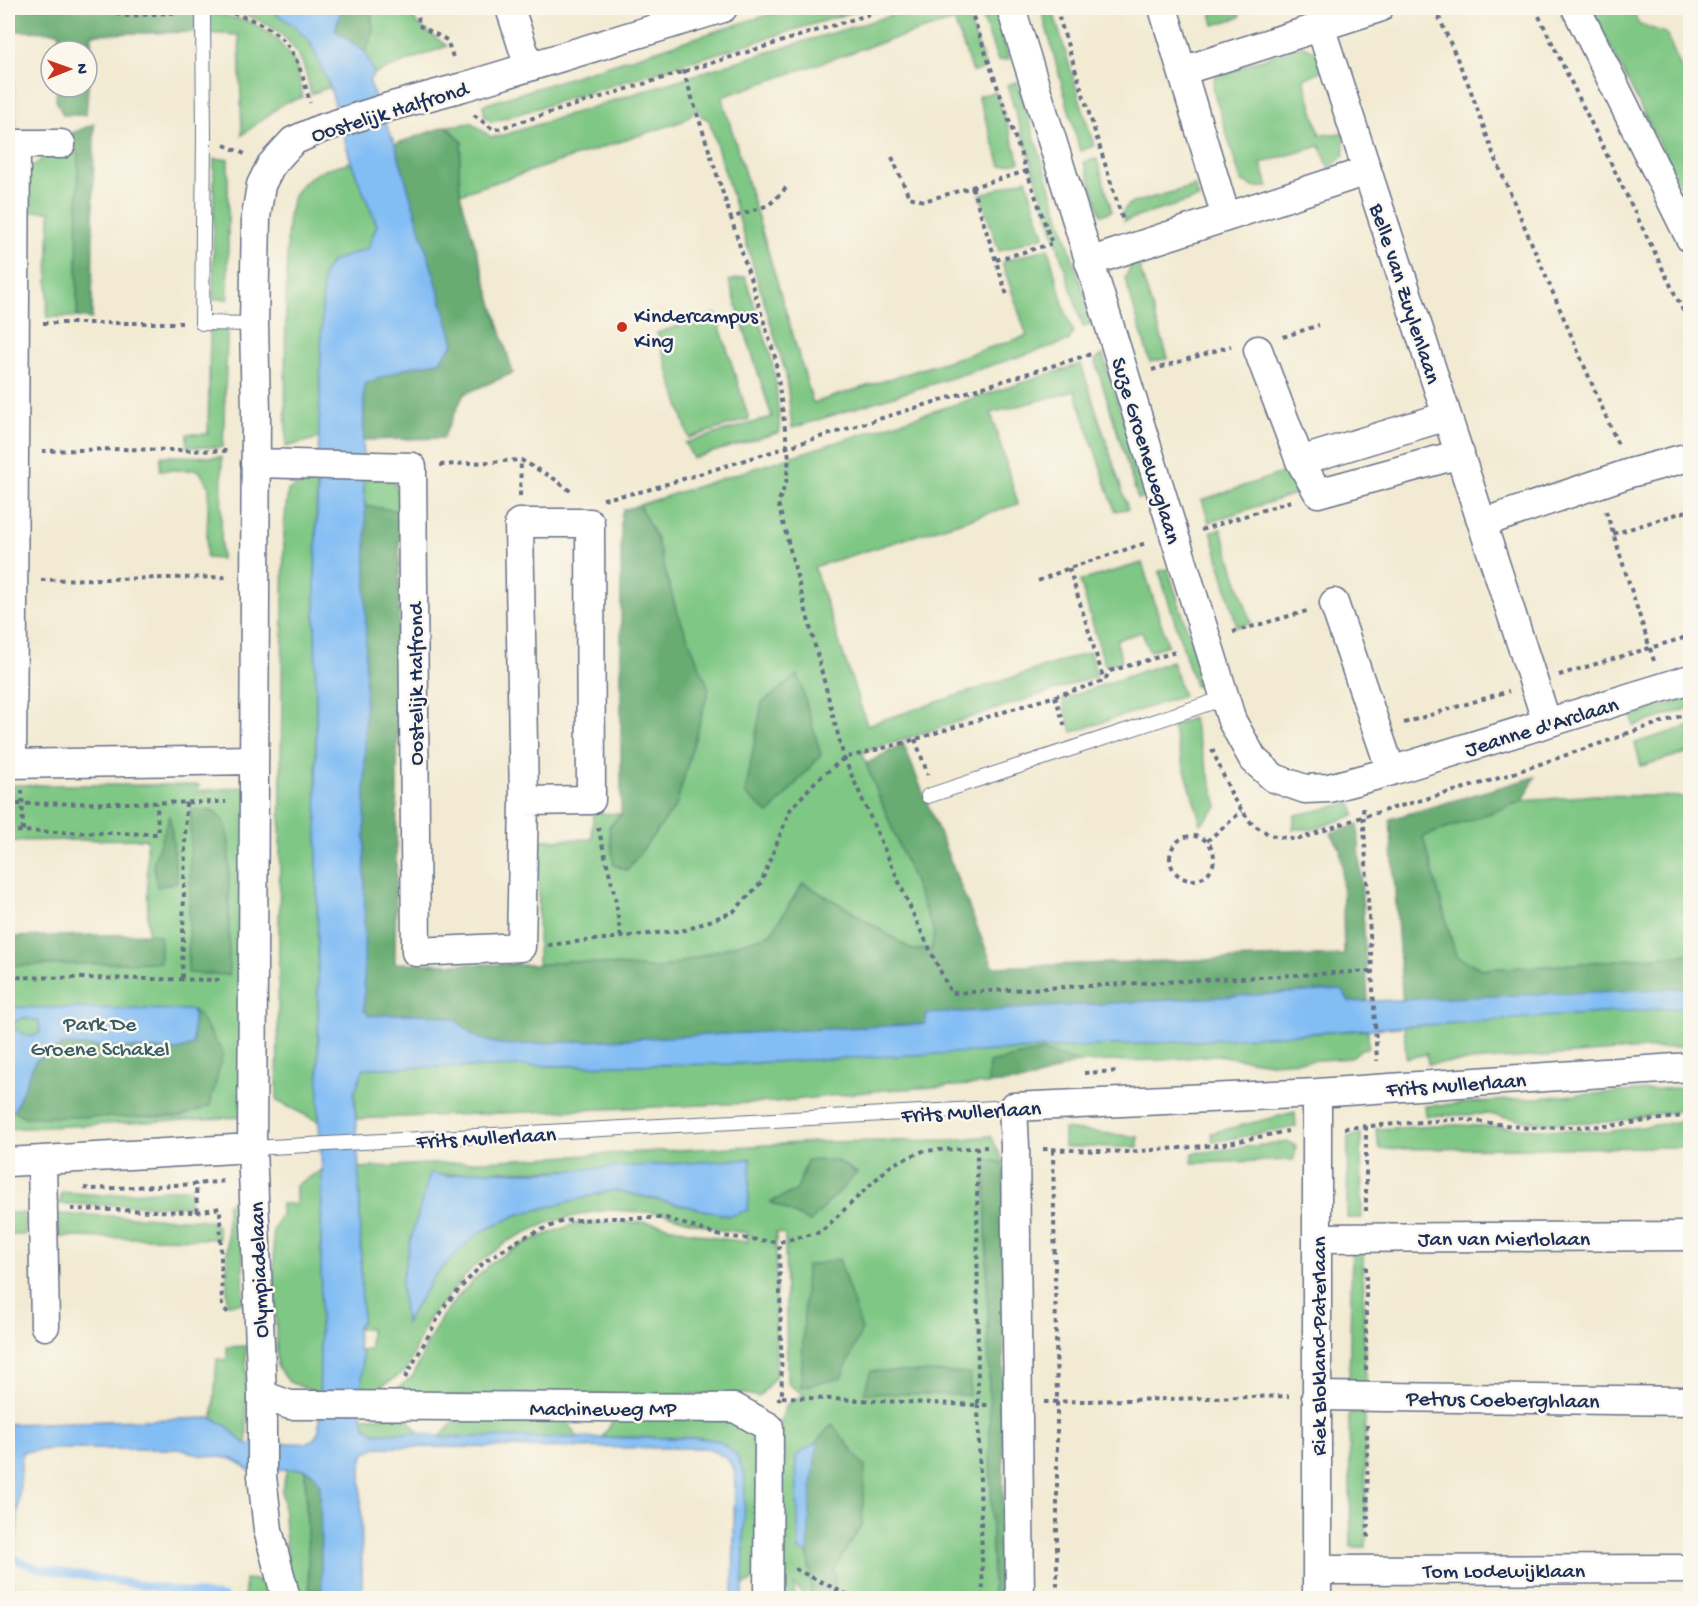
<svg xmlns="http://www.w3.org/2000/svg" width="1698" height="1606" viewBox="0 0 1698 1606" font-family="'Gochi Hand',sans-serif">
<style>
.green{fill:#7fc784;stroke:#4d7b71;stroke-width:1.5;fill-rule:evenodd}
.forest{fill:#67ac72;stroke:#416e68;stroke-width:1.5}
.water{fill:#82bdf4;stroke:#4e76a9;stroke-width:1.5;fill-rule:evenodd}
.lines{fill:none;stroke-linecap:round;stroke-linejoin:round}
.stream{stroke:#82bdf4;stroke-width:8}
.lane-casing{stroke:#667087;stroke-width:16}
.street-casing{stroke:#667087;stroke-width:31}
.path{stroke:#667087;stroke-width:4;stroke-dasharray:4.5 4.5;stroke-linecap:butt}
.lane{stroke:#fff;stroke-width:14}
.street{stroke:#fff;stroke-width:28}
.poi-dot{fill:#c8321e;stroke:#fbf7ec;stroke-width:2}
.labels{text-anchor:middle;stroke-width:5;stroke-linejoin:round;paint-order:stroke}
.street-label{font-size:22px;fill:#1b2f5e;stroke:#fbf7ec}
.poi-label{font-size:22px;fill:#1b2f5e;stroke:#fbf7ec;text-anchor:start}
.park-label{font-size:22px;fill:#395d69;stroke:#fbf7ec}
</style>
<rect width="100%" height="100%" fill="#fbf7ec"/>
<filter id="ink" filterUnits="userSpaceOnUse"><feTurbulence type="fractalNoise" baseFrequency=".0167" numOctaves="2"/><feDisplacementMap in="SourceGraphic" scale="12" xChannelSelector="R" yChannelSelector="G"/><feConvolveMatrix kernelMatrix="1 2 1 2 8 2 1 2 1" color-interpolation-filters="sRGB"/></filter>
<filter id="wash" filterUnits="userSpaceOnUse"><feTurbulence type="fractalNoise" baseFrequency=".008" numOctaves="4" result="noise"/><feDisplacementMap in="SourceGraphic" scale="24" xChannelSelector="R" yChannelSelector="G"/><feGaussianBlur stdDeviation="1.35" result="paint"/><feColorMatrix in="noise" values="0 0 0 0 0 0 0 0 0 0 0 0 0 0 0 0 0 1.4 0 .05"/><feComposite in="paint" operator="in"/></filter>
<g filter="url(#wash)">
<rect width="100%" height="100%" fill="#f2ead2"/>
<path class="green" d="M224 8H261L277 14 295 27 310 42 330 87 311 94C308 83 306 68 300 58 283 26 256 18 224 8Z
M366 8H416L415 22 447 46 374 74 365 52 373 33 371 9Z
M789 8H866L492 122 485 117 483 105Z
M916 8H965L986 68 973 72 954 21 873 45 722 97 813 403 1027 336 1002 262 1048 248 1065 311 1073 332 1069 341 792 428 786 374 709 120 701 116 698 108 683 121 460 194 459 167 462 141 447 126 472 123 491 137 501 136 732 63Z
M979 8H994L1009 59 998 61Z
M1041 8H1052L1094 146 1080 151Z
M1210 8H1238L1240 17 1214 25Z
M1591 8H1633L1638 24 1666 33 1690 89V189L1683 191Z
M199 13 222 15 251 22 276 38 296 64 303 97 284 103 242 135 239 35 192 32Z
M9 21 16 127H8V22Z
M1302 45 1317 52 1325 69 1304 79 1320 135 1344 133V156L1329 168 1320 146 1261 163 1268 187H1253L1241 181 1213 89 1215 76Z
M1017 82 1093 322 1083 327 1007 85Z
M996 92 1020 162 1001 166 978 96Z
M78 154 77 317H47L50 211 27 212 26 173 44 157Z
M214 159H228V299H213Z
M1097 159 1112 211 1101 215 1084 162Z
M351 162 377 225 368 248 331 262 323 275 319 438 286 447C285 388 285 328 287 269 288 245 285 218 294 196 303 174 331 167 351 162Z
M1026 179 1044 236 999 251 980 195Z
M1195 186 1199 198 1124 221 1122 213 1129 204Z
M1136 256 1168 358 1150 362 1125 278Z
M745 277 771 356 776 385 780 432 693 458 685 443 772 417 729 281Z
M228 313 223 447H187V434H208L210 329 212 318Z
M716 314 749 419 689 438 657 333Z
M1103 355 1147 496 1138 499 1095 360Z
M1081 364 1128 509 1115 511 1075 391 991 413 1018 504 814 567 867 725 1090 652 1097 676 862 753 934 932 932 949 912 951 848 909 803 884 771 934 659 969 569 961 538 965 539 840 592 839 593 813 620 814 609 827 614 865 627 870 675 606 656 538 639 505Z
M161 456 222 457 221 559 206 558 209 487 199 470H160Z
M1291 470 1298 493 1209 522 1202 500Z
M363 477 393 481 401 498 400 511 365 506Z
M317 479 315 584 319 1122 277 1101 284 526 288 490Z
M1221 529 1251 623 1237 627 1211 531Z
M1142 563 1168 645 1149 651 1142 632 1116 640 1122 661 1105 666 1080 581Z
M1168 569 1204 683 1195 686 1159 571Z
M1172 661 1183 696 1072 732 1062 699Z
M1690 697V708L1634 726 1632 716Z
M1192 718 1218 806 1201 824 1172 726Z
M1690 726V752L1641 766 1635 743Z
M8 785H199L198 791 252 786 263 1116 8 1129V948L159 936 148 934 147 839 8 841Z
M1595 795 1690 797V954L1550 966 1482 969 1455 956 1422 837 1523 801Z
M1351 803 1355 815 1315 829H1293L1295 815Z
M1690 1000V1046L1428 1064 1427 1054 1406 1058 1404 1019Z
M1368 1030V1048L1361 1049 1351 1058 1270 1063 1216 1055 1165 1060 1079 1062 1043 1051 990 1063 988 1084 884 1090 776 1102 356 1119 354 1093 364 1068 732 1064Z
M1690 1087V1109L1610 1122 1542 1123 1487 1114 1426 1116 1425 1106Z
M1295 1112 1296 1127 1213 1142 1211 1133Z
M1690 1120V1147L1380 1149 1376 1129 1457 1125 1606 1132Z
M1064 1129 1138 1137V1147H1064Z
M1361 1134 1362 1218H1347L1348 1137Z
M991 1136 1004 1163 985 1159 993 1598H835L831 1425 817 1442 796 1456 799 1550 808 1554 812 1598H807L794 1585 795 1598H780L781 1420 786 1405 804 1395 787 1383 785 1234 776 1233V1376L759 1397 746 1394 396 1397 397 1389 413 1376 428 1342 443 1315 461 1293 493 1261 527 1242 577 1223 641 1222 659 1224 716 1238 747 1242 748 1233 721 1230 662 1213 609 1210 587 1213 547 1223 508 1241 472 1268 428 1319 406 1371 375 1390 373 1395H361L362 1353 358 1350 370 1349V1329H357V1326L362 1321 359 1168 819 1142 951 1140ZM751 1159 731 1216 614 1190 517 1215 477 1233 435 1275 406 1322 430 1174C453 1177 467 1171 489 1171 576 1172 664 1165 751 1159Z
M1289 1142 1296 1146 1294 1160 1192 1163 1193 1153Z
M322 1170 320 1394 289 1382 277 1366 273 1231 281 1214V1204H296V1185Z
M190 1188V1206L59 1204 62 1192 103 1195Z
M241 1195 244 1303 227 1304V1204Z
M8 1213H25V1235H8Z
M58 1214 209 1220 217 1226 219 1239 59 1237Z
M1352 1247 1363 1249 1365 1383H1349Z
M246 1346 247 1444 238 1438 228 1427 213 1418 217 1359 227 1360V1347Z
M1365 1413 1366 1547H1351L1349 1414Z
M405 1416 419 1433C402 1433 365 1440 362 1417Z
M565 1417 578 1438 440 1437 457 1418Z
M616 1417 730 1420 751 1436 760 1459 757 1579 743 1585 745 1475 736 1454 703 1438 602 1437Z
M287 1469H305L309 1588 322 1591V1598H291L290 1595 282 1490Z
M245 1579 272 1581 276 1598H245Z"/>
<path class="forest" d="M8 8H202L192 32 92 34 86 115H63L56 100 57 87H87V51H58L59 32 17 31 8 22Z
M342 8 371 9 373 33 365 52 335 30Z
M94 124 92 319 77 317 78 154 65 136Z
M446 126 462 141 459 167 460 194 513 373 464 394 443 438 364 440V384L409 367 439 362 454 343 395 144Z
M639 505 656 538 675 606 709 689 676 806 627 870 614 865 609 827 621 815V516L623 510Z
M365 506 400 511 395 963 538 965 569 961 659 969 771 934 803 883 848 909 912 950 932 949 934 932 866 764 903 743 993 967 1344 955 1342 866 1340 848 1331 833 1358 825 1368 1001 1349 1002 1340 990 927 1014 925 1024 507 1045C495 1043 482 1041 472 1034 465 1028 459 1020 450 1018 429 1012 392 1014 370 1016L364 1010Z
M798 675 821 755 769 814 745 794 762 703Z
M1535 777 1523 801 1423 837 1456 956 1482 969 1550 966 1690 954V1000L1404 1019 1390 819Z
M191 809 214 811 225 823 229 843V975L188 973Z
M170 815 177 882 157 887 153 863Z
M148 934 160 936V962L8 966V937Z
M193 1010 199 1015 223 1053 210 1106 181 1117H25L14 1111 35 1061 63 1045 177 1050 193 1045Z
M1043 1051 1079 1062 1027 1081 988 1084 989 1063Z
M985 1159 1004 1163 1003 1598H993Z
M807 1160H836L857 1173 810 1222 770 1202 797 1190Z
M839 1259 862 1330 841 1378 801 1387 806 1266Z
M871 1371 970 1373 969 1395 864 1393Z
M832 1424 865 1467 862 1524 834 1569 835 1598H812L808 1554 810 1506 817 1442Z
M305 1469C314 1473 318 1477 320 1487L322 1591 309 1589Z"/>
<path class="water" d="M261 8H342L335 30 365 52 374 74 369 80 377 104 395 144 454 343 439 362 409 367 364 384 363 477 366 527 364 1010 370 1016C392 1014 429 1012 450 1018 459 1020 465 1028 472 1034 482 1041 495 1043 507 1045L925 1024 927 1014 1341 990 1350 1002 1690 988V1007L1196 1041 732 1064 364 1068 354 1093 359 1168 362 1322 357 1326 358 1349 362 1353V1417L366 1427 375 1433H419L444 1437 703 1438 719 1441 736 1454 745 1475 743 1598H733L735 1471 727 1458 706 1448 376 1447 365 1453 361 1465 362 1598H322L320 1487C318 1477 314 1473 305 1469L248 1470C230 1449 205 1462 184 1449H52L22 1452 15 1556 8 1557V1424L213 1418 228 1427 238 1438 247 1444 307 1443 314 1439 319 1430 322 1170 319 1122 315 584 323 275 331 262 368 248 377 225 351 162 330 87 310 42 295 27 277 14Z
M8 1007 193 1010V1045L177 1050 63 1045 35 1061 14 1111H8ZM22 1018 39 1021 40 1033 31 1037 21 1033 11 1024Z
M751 1159 748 1210 731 1216 614 1190 517 1215 477 1234 435 1275 405 1323 401 1283 410 1242 430 1173 447 1176 477 1171 541 1172Z
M817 1442 810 1506 808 1554 799 1550 796 1456Z"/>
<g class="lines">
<path class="stream" d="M9 1598V1557L41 1569 224 1598"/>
</g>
</g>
<g filter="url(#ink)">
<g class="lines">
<g class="lane-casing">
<path id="lane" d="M203 11 204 136 202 323 254 324
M928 796 1225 698
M252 1148 1013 1107"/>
</g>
<g class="street-casing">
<path id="street" d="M510 8 529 67
M1011 8 1232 721 1253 759 1274 778 1305 789 1329 788 1378 775 1690 679
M1163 8 1226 217
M1576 8 1690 238
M1320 26 1547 723
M1182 71 1379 8
M1089 262 1367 171
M1258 350 1300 461
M1447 416 1300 461 1318 493 1460 454
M255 463 412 467 416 952 521 947 524 801 519 523H590L591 800 524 801
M1482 523 1630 473 1689 457
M1334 603 1391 771
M8 764 254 760
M12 764 16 144H61
M42 1160 45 1326
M8 1162 252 1148
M1317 1238 1690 1236
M262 1395 290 1405H319L735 1408 769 1427 768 1598
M1316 1396 1690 1401
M1317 1570 1690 1569
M286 1598 268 1530 262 1476V1395L252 1148 256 412 254 324 256 217 261 185 271 165 293 141 320 129 389 107 463 87 723 8
M1020 1598 1015 1147 1013 1107 1317 1093 1690 1067
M1317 1598V1093"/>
</g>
<path class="path" d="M99 8 127 16 184 12
M419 8 418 25 447 40 454 60
M970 8 1051 241
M1056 8 1123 221
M1435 8 1469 86 1493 153 1619 447
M1535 8 1690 325
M224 11C284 27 295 44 310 103
M683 70 731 218
M474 115 494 130 890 8
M224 145 245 154
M892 157 909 197 924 201 1027 171
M972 187 1007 295
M786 188 769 205 731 218 775 357 789 458 786 483 778 503 844 758 919 927 951 993 1373 971
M996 260 1051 244
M43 323H182
M1283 337 1319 325
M1152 370 1231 346
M42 451 119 449 229 451
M440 465 521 460 553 478 573 493
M520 496 521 460
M603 499 644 491 1091 354
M1606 511 1654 661
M1201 530 1291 501
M1613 534 1690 510
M1069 568 1104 680
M41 580 229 577
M1038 581 1069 568 1146 543
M1233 632 1307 611
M1559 675 1690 636
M1055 696 1066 730
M1404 723 1509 691
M1625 734 1690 713
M915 739 928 775
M1212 749 1233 798 1252 824 1270 835 1297 840 1365 816 1493 780 1625 735
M22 790 23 831
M8 804 226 802
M1363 808 1377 1061
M598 827 615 896 621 938
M8 831 158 834 157 803
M1170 858a22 22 0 1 1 44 0a22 22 0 1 1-44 0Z
M1207 841 1242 811
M548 945 686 930 733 912 761 883 790 810 814 783 844 758 903 743 1104 681 1110 671 1179 651
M8 977 224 980
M182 978 186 802
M1084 1073 1119 1071
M1366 1126V1211
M1344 1128 1460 1119 1528 1128 1609 1126 1690 1115
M1043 1149 1127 1152 1219 1145 1288 1131
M1053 1150 1057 1401V1598
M84 1188 93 1189 196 1184 226 1181
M71 1209 197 1212 196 1184
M197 1212 220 1208 222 1307 231 1315
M1366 1370V1266
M405 1378 446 1304 485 1261 524 1237 563 1221 613 1218H666L721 1236 779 1242
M782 1397 978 1405 977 1147
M777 1400 782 1397 779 1242 821 1232 891 1165 923 1151 987 1147
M1044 1402 1289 1396
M1367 1425 1368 1541
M795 1569 854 1598
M983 1598 978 1405H989"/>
<use href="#lane" class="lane"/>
<use href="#street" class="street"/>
</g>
</g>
<circle class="poi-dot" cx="622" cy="327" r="6"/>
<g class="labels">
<g class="street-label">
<text transform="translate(389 110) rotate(-17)" y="8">Oostelijk Halfrond</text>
<text transform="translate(1407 293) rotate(72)" y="8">Belle van Zuylenlaan</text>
<text transform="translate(1148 450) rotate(73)" y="8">Suze Groeneweglaan</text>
<text transform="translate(414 684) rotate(-90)" y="8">Oostelijk Halfrond</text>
<text transform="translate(1541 725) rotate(-17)" y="8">Jeanne d'Arclaan</text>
<text transform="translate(1456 1083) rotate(-4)" y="8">Frits Mullerlaan</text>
<text transform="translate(971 1110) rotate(-3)" y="8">Frits Mullerlaan</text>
<text transform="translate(486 1136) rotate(-3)" y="8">Frits Mullerlaan</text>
<text x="1504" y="1245">Jan van Mierlolaan</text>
<text transform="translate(257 1270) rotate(-92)" y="8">Olympiadelaan</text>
<text transform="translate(1317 1346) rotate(-90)" y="8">Riek Blokland-Paterlaan</text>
<text transform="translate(1503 1398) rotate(1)" y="8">Petrus Coeberghlaan</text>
<text x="603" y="1415">Machineweg MP</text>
<text x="1504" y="1577">Tom Lodewijklaan</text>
</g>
<g class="poi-label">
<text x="634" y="322">Kindercampus<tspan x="634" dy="25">King</tspan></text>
</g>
<g class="park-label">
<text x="100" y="1030">Park De<tspan x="100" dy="25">Groene Schakel</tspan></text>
</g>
</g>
<rect width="1698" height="1606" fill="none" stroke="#fbf7ec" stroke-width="30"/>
<g transform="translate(69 69) rotate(89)"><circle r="28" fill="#fbf7ec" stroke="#a1a7b3" stroke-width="1.5"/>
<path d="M0-4.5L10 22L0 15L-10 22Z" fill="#c8321e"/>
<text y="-9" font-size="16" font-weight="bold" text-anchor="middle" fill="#1b2f5e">N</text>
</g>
</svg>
